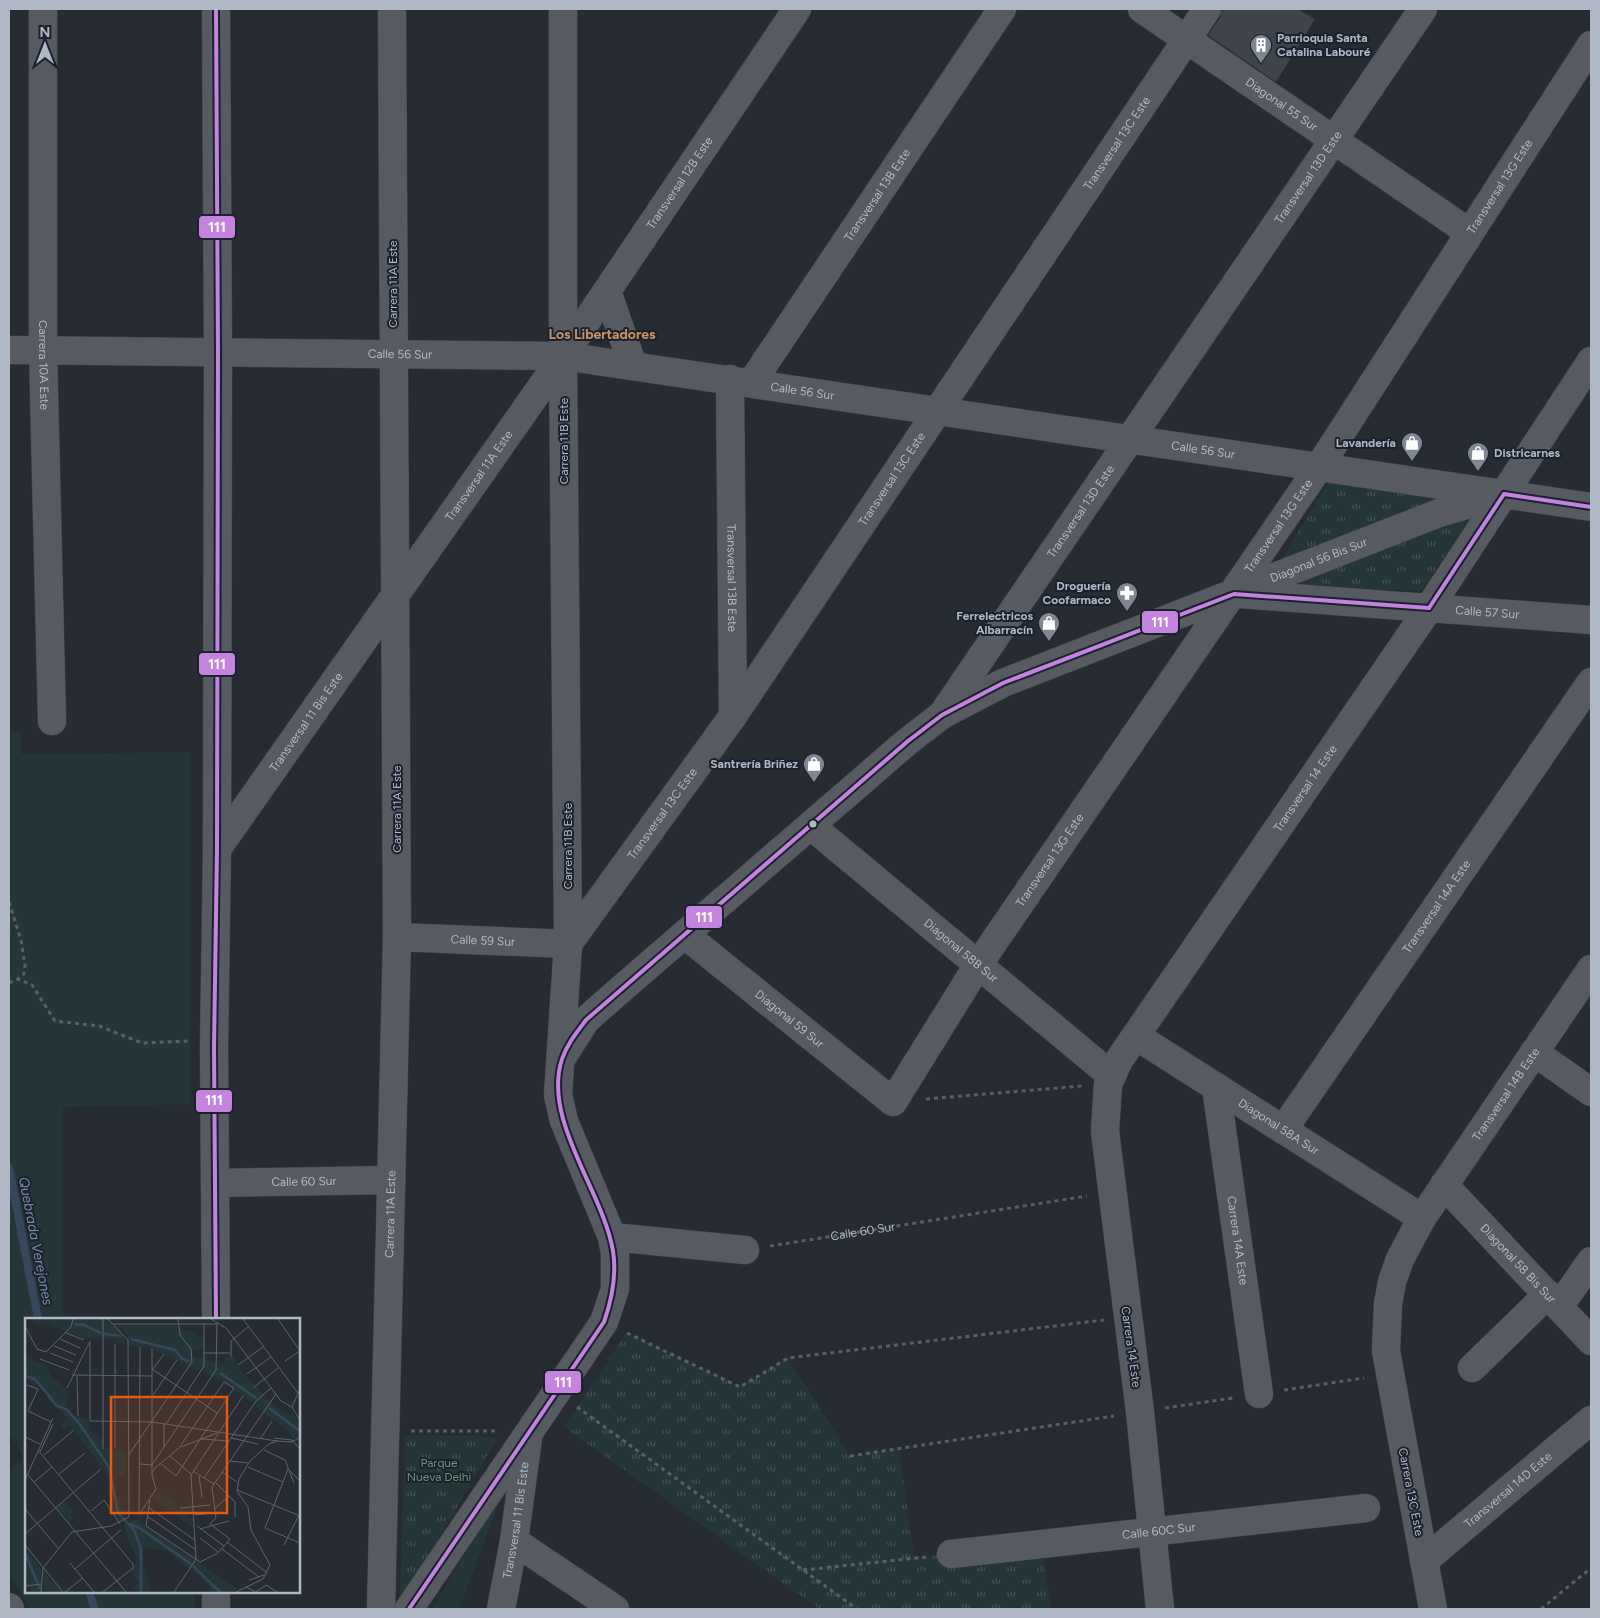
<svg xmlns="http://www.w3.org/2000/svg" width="1600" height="1618" viewBox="0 0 1600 1618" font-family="Figtree,sans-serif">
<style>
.grass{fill:#253639}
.park{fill:url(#park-tufts)}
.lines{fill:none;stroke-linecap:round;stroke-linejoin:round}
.stream{stroke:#36465d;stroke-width:8}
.building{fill:#3f434a}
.minor-casing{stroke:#43474c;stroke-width:29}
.path{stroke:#5a5f65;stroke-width:3;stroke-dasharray:4 4;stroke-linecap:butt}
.minor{stroke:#575a61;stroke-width:28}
.bus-1-casing{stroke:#1b222d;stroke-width:8}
.bus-1{stroke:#c483df;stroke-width:4}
.bus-dot{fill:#b1b8c5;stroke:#1b222d;stroke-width:2}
.labels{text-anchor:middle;stroke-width:4;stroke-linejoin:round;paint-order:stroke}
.poi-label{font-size:12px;font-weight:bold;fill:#b1b8c5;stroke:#1b222d;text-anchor:end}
.street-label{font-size:12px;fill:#b1b8c5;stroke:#1b222d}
.park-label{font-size:12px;fill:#699473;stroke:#1b222d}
.neighbourhood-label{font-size:14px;font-weight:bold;fill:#cd9163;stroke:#1b222d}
.water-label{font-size:14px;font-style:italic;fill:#7a8eab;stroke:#1b222d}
.inset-river{fill:none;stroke:#36465d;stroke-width:2.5}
.inset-road{fill:none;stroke:#5e646d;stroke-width:1}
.view{fill:#e8590c;fill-opacity:0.15;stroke:#e8590c;stroke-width:2.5}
.inset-edge{fill:none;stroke:#b1b8c5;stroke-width:2.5}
.line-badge{stroke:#1b222d;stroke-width:2}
.badge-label{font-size:14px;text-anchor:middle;font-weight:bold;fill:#fff}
</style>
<defs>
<pattern id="park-tufts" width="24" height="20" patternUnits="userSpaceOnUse" patternTransform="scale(1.25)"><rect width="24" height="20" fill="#253639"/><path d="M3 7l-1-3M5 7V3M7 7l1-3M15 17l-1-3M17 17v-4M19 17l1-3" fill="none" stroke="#425154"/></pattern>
</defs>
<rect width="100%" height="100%" fill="#272c33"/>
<path class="grass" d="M9 730 21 732V754L190 752 191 1104 63 1107V1319H26V1592H195L194 1609H31L9 1574V1471L24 1458 9 1433Z
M503 1493 459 1609H432Z"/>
<path class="park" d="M1328 483 1446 496 1281 560Z
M1477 509 1421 591 1296 585Z
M626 1333 740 1387 788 1358 850 1456 899 1449 914 1558 1041 1544 1051 1609H819L564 1427Z
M405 1435 498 1437 400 1604Z"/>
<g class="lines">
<path class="stream" d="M9 1168 38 1319
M89 1592 95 1609"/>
</g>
<path class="building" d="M1222 9H1297L1315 19 1276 82 1208 35 1220 18Z"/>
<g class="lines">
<g class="minor-casing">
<g id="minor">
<path id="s2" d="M43 9V350L52 721"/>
<path id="s3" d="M1142 9 1470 233"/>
<path d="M607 291 633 366"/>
<path id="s4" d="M9 350 563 356 1591 507"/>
<path id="s5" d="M730 379 733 716"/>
<path id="s6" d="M752 382 1002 9"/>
<path id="s7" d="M1240 594 1591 620"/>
<path id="s8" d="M945 713 1003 683 1439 513 1493 497"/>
<path id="s9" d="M811 826 1112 1076"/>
<path id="s10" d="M217 849 563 356 797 9"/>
<path id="s11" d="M685 935 893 1102 978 965 1319 467 1591 45"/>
<path id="s12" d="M397 937 568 944 733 716 1207 9"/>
<path id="s13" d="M1136 1036 1422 1218"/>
<path d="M1534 1052 1591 1092"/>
<path id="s14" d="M563 1056 586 1020 612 997 908 741 942 715 1423 9"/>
<path id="s15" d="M1216 1087 1259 1394"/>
<path id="s16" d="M1283 1130 1591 682"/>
<path id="s17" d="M216 1183 391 1180"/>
<path id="s18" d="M1444 1185 1591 1341"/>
<path d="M612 1237 745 1250"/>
<path d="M1559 1307 1591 1261"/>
<path d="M216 1319 214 1048 217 849 218 352 216 9"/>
<path d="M1472 1368 1548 1294"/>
<path d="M514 1541 615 1609"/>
<path id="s19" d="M951 1554 1366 1508"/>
<path id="s20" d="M1424 1561 1591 1420"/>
<path d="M9 1607 10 1609"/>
<path d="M216 1609V1592"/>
<path id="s21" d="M381 1609 397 937 392 9"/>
<path d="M409 1609 604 1322 615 1289V1254L612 1237 564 1121 558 1095 568 944 563 356V9"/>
<path id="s22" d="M501 1609 514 1541 528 1438"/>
<path id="s23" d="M1160 1609 1140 1412 1105 1131 1108 1084 1119 1060 1429 608 1591 361"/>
<path id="s24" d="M1433 1609 1386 1351 1388 1304 1392 1282 1400 1259 1422 1218 1591 969"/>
</g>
</g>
<g class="path">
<path d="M9 902 21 940 25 965 24 974 18 979"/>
<path d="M9 983 18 979 32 985 55 1021 99 1026 142 1043 189 1041"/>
<path d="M926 1099 1082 1086"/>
<path id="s1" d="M770 1246 1087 1196"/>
<path d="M627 1333 740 1387 788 1358 1104 1320"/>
<path d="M1284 1390 1364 1378"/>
<path d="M577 1407 857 1609"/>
<path d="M1165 1408 1233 1398"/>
<path d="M411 1431H497"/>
<path d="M850 1456 1114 1416"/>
<path d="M803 1570 926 1557"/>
<path d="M1541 1609 1591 1568"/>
</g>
<use href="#minor" class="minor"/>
<g class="bus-1-casing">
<path id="bus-1" d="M216 9 218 352 217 849 214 1048 216 1319
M1504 494 1591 507
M1429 608 1504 494
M409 1609 604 1322C612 1299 617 1276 613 1251 603 1191 542 1120 562 1059 567 1044 577 1032 586 1020L908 741 942 715 1003 683 1234 594 1429 608"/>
</g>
<use href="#bus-1" class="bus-1"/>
</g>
<defs>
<g id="building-pin" transform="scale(1.125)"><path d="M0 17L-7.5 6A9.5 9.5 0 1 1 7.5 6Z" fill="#818792" stroke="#1b222d"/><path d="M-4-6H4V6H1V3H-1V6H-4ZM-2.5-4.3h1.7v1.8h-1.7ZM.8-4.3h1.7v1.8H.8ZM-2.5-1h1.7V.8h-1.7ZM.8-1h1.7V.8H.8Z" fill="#fff"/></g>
<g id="shop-pin" transform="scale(1.125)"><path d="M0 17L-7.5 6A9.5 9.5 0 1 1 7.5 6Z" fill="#818792" stroke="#1b222d"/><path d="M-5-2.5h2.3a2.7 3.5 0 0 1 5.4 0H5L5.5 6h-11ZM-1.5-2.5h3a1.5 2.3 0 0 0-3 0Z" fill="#fff"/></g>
<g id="pharmacy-pin" transform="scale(1.125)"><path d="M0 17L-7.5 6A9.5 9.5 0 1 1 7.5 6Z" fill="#818792" stroke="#1b222d"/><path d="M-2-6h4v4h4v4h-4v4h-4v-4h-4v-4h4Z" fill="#fff"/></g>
</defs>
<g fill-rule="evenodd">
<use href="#building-pin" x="1261" y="45"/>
<use href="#shop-pin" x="1412" y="443"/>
<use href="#shop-pin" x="1478" y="453"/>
<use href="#pharmacy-pin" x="1127" y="593"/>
<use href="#shop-pin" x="1049" y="623"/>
<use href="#shop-pin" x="814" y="764"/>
</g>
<circle class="bus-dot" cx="813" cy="824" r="4.5"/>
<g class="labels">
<g class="poi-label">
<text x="1277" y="42" text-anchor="start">Parrioquia Santa<tspan x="1277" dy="14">Catalina Labouré</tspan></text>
<text x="1396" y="447">Lavandería</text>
<text x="1494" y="457" text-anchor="start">Districarnes</text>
<text x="1111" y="590">Droguería<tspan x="1111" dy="14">Coofarmaco</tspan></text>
<text x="1033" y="620">Ferrelectricos<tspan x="1033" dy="14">Albarracín</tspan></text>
<text x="798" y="768">Santrería Briñez</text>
</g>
<g class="street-label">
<text dy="4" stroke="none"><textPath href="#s3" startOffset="169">Diagonal 55 Sur</textPath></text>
<text dy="4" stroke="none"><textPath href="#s12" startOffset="1142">Transversal 13C Este</textPath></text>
<text dy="4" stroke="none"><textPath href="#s14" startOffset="1162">Transversal 13D Este</textPath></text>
<text dy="4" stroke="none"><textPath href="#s10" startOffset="811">Transversal 12B Este</textPath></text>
<text dy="4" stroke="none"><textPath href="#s11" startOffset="1365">Transversal 13G Este</textPath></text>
<text dy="4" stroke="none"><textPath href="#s6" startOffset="225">Transversal 13B Este</textPath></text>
<text transform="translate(393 284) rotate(-90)" y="4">Carrera 11A Este</text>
<text dy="4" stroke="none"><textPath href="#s4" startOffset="391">Calle 56 Sur</textPath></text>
<text dy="4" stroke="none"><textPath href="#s2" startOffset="356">Carrera 10A Este</textPath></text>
<text dy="4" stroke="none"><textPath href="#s4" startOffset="796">Calle 56 Sur</textPath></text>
<text transform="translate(564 441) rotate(-90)" y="4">Carrera 11B Este</text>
<text dy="4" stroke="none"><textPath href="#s4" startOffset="1201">Calle 56 Sur</textPath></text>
<text dy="4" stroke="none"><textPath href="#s10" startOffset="456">Transversal 11A Este</textPath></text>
<text dy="4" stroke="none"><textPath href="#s12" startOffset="738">Transversal 13C Este</textPath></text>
<text dy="4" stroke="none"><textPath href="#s14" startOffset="758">Transversal 13D Este</textPath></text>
<text dy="4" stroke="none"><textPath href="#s11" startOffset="960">Transversal 13G Este</textPath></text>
<text dy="4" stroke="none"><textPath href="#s8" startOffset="404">Diagonal 56 Bis Sur</textPath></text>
<text dy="4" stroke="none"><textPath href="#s5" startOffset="199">Transversal 13B Este</textPath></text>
<text dy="4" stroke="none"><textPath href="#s7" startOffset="248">Calle 57 Sur</textPath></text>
<text dy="4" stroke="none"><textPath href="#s10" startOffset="155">Transversal 11 Bis Este</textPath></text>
<text dy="4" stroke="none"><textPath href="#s23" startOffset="884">Transversal 14 Este</textPath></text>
<text transform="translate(397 809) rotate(-90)" y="4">Carrera 11A Este</text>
<text dy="4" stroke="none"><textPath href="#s12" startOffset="332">Transversal 13C Este</textPath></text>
<text transform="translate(568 846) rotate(-90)" y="4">Carrera 11B Este</text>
<text dy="4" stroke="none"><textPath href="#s11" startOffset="555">Transversal 13G Este</textPath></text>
<text dy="4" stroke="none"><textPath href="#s16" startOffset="271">Transversal 14A Este</textPath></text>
<text dy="4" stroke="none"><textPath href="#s12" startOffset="86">Calle 59 Sur</textPath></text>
<text dy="4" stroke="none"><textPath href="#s9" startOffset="195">Diagonal 58B Sur</textPath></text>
<text dy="4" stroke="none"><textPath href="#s11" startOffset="134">Diagonal 59 Sur</textPath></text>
<text dy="4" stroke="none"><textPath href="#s24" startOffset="552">Transversal 14B Este</textPath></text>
<text dy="4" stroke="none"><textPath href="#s13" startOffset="169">Diagonal 58A Sur</textPath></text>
<text dy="4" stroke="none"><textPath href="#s17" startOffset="88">Calle 60 Sur</textPath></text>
<text dy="4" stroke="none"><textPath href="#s21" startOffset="395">Carrera 11A Este</textPath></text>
<text dy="4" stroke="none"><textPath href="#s1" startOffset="94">Calle 60 Sur</textPath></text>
<text dy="4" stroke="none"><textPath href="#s15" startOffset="155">Carrera 14A Este</textPath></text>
<text dy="4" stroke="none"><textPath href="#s18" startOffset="108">Diagonal 58 Bis Sur</textPath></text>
<text transform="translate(1131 1347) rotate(82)" y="4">Carrera 14 Este</text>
<text dy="4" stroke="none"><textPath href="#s20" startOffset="110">Transversal 14D Este</textPath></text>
<text transform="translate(1411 1492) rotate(79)" y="4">Carrera 13C Este</text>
<text dy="4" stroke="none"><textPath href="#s22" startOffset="90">Transversal 11 Bis Este</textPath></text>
<text dy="4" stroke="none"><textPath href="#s19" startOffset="209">Calle 60C Sur</textPath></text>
</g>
<g class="park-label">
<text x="439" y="1467">Parque<tspan x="439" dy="14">Nueva Delhi</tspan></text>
</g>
<g class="neighbourhood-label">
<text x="602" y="339">Los Libertadores</text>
</g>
<g class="water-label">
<text transform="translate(36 1241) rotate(79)" y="5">Quebrada Verejones</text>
</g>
</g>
<g transform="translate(25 1318)">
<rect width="275" height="275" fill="#272c33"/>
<path d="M0 39 23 48 24 55 43 73 42 87 49 98 63 101 66 115 76 116 77 130 100 133V158L91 159V179H96V191H101L100 200 94 204 84 187 88 183 83 174V157L44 107 38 112 35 108 43 101 23 81 25 79 15 68 0 61ZM123 186 116 203 121 209 211 270 209 274H188L183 267 142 232 118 230 119 250 126 274 106 272 114 265 105 254 113 240 103 224 99 205 113 201ZM0 230 16 250V270L20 274H6L0 266Z" fill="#253639"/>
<path d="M8 1H82L97 15 101 27 90 25V21H59L21 5 20 9 7 4ZM93 7H152V13H171V18H178L179 32H167V38L200 47V40H207V35L216 53 246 84 264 97 268 95 275 104V118L268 121 264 114 199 64 122 29H104L103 18ZM132 174 140 178 143 176 148 183H151L152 191 161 190 163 201 169 200 170 212 127 181ZM39 183 48 194 45 196 49 200 44 204 31 190ZM18 253 37 274 19 273Z" fill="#253639"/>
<path class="inset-river" d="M49 6 59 7 76 15M79 16 97 18M106 21 150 32 156 40 165 44M195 55 231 80M0 58 10 61 32 88 41 91 54 105 84 149 93 195 109 212 116 231V274M244 90 275 113M104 206 113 209 166 246M0 235 15 271M168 248 195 274"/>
<path class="inset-road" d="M78 1V131M83 1 103 22 104 199M186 1 201 10 256 83 267 89M218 1 273 75M253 1 275 33M89 6H192M0 8 12 31 21 34 46 9 48 1M41 15 59 22M35 21 55 30M65 23V103L127 104 252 123M29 28 51 37M25 35 48 44M179 35H205M206 39V23L223 9M15 41 44 52M260 43 275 33M213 47 238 29M127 51 192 95M128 51 139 36M222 56 246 39M47 57 127 58M52 58 53 98M2 67 13 71 3 93 26 104M42 70 64 25M228 70 253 50M275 71 267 89 275 102M128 77 152 42M139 106V129M141 106 179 48V6M0 119 15 126M206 120 233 126M236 120 247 103M249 120 267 122 275 131M177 121 204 123M156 129 192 115M90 130V26M13 132 108 246V250L78 274M239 132 260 142 269 165M15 134 28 106M19 137 49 112M103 138 167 44 166 31 155 17 153 1M145 138 166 156M204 143 223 145M115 146 127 147 191 52 192 5M223 149 258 164M263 151 240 210 275 225M264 152 275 163M168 153 189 166M197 154 212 164M127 155 130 150 154 130 199 64 209 70 151 158 136 146M34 156 60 135M3 157 101 274M174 158 177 179M179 160 231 83 246 70M0 162 28 100M9 164 27 149M190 164 210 184V199M212 172 275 198M125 182 121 208 175 244 193 235 205 221 185 206 191 200 187 169 251 76M123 189 171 223M155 190 185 187M0 191 33 230M189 191 204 178M66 193 79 182 95 206M114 196 115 29M114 197 131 171 127 157V31M170 197 187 195M122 198 171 232M172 208 199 228M175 211 204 203M0 216 76 151M175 220 193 234M202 224 241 254M0 227 38 274M259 227 275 195M197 231 234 259M171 241 166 157 218 78M45 245 69 274M50 251 96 212M224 262 239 257M0 268 16 266M221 269 231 274 241 267 252 274M16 274 18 250 47 214 86 208 104 199M40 274 58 260M149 274 171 241M211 274 238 261 245 247 226 212 223 189 212 173 214 161 225 143 244 126 252 123 267 124 275 119"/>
<path class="view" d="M86 79H202V195H86Z"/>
<rect width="275" height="275" class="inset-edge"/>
</g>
<g class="line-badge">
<rect x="198" y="215" width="38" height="24" rx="5" fill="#c483df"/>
<rect x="1141" y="610" width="38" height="24" rx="5" fill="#c483df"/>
<rect x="198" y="652" width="38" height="24" rx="5" fill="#c483df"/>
<rect x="685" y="905" width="38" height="24" rx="5" fill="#c483df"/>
<rect x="195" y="1089" width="38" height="24" rx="5" fill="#c483df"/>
<rect x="544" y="1370" width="38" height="24" rx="5" fill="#c483df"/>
</g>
<g class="badge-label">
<text x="217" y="232">111</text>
<text x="1160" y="627">111</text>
<text x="217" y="669">111</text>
<text x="704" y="922">111</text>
<text x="214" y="1105">111</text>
<text x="563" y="1387">111</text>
</g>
<rect width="1600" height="1618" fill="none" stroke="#b1b8c5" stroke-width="20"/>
<g transform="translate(45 45)" stroke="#1b222d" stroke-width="4" paint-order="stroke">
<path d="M0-4L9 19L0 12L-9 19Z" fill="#b1b8c5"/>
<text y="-8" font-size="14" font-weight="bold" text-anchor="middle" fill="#b1b8c5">N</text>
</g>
</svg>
